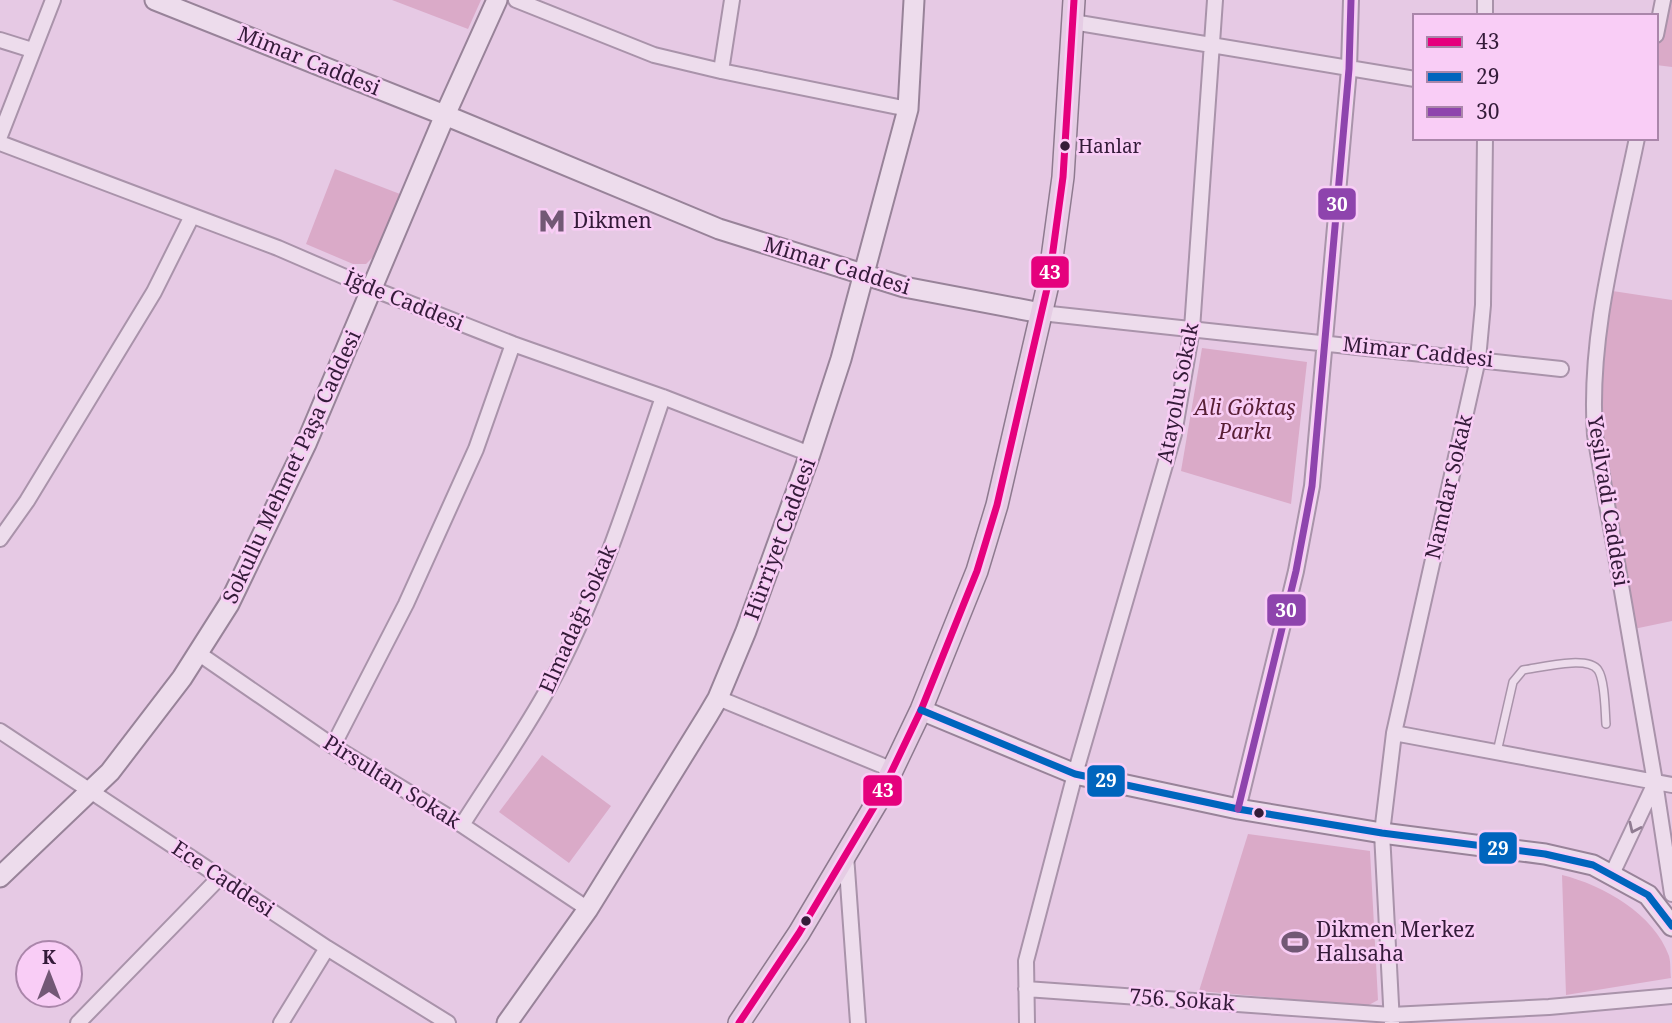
<svg xmlns="http://www.w3.org/2000/svg" width="1672" height="1023" viewBox="0 0 1672 1023" font-family="'Noto Serif',serif">
<style>
.green{fill:#daaac8}
.lines{fill:none;stroke-linecap:round;stroke-linejoin:round}
.lane-casing{stroke:#a993aa;stroke-width:10}
.street-casing{stroke:#a993aa;stroke-width:18}
.secondary-casing{stroke:#988399;stroke-width:23}
.primary-casing{stroke:#8e7a8f;stroke-width:24}
.lane{stroke:#eddcec;stroke-width:7}
.street{stroke:#eddcec;stroke-width:14}
.secondary{stroke:#eddcec;stroke-width:19}
.primary{stroke:#e5cce4;stroke-width:21}
.bus-1-casing{stroke:#f9cdf6;stroke-width:12}
.bus-2-casing{stroke:#f9cdf6;stroke-width:12}
.bus-3-casing{stroke:#f9cdf6;stroke-width:12}
.bus-1{stroke:#e5007d;stroke-width:7}
.bus-2{stroke:#0065bd;stroke-width:7}
.bus-3{stroke:#8e44ad;stroke-width:7}
.oneway{stroke:#907c92}
.bus-dot{fill:#341b39;stroke:#f9cdf6;stroke-width:2.5}
.labels{text-anchor:middle;stroke-width:5;stroke-linejoin:round;paint-order:stroke}
.bus-label{font-size:19px;fill:#341b39;stroke:#f9cdf6;text-anchor:start}
.street-label{font-size:21px;fill:#341b39;stroke:#f9cdf6}
.poi-label{font-size:21px;fill:#341b39;stroke:#f9cdf6;text-anchor:start}
.park-label{font-size:21px;font-style:italic;fill:#581f35;stroke:#f9cdf6}
.line-badge{stroke:#f9cdf6;stroke-width:2.5}
.badge-label{font-size:19px;text-anchor:middle;font-weight:bold;fill:#fff}
</style>
<rect width="100%" height="100%" fill="#e6c9e4"/>
<path class="green" d="M392 0H481L468 29Z
M1663 0H1672V67L1656 65V35Z
M335 169 400 194 375 255 366 264H353L306 244Z
M1606 290 1672 300V621L1629 630 1595 435Z
M1202 348 1307 362 1291 504 1181 471Z
M542 755 611 806 569 863 499 812Z
M1248 834 1370 851 1378 1000 1367 1006 1199 991Z
M1562 875C1603 885 1654 914 1669 956 1671 963 1670 971 1671 978L1566 995Z"/>
<g class="lines">
<g class="lane-casing">
<path id="lane" d="M1497 752 1513 682 1523 670C1539 668 1588 655 1598 670 1605 680 1605 711 1606 724"/>
</g>
<g class="street-casing">
<path id="street" d="M516 0 654 55 721 71 908 109
M1485 0V16
M1073 22 1415 79
M1656 35 1663 0
M0 40 32 50
M721 71 732 0
M0 136 53 0
M1637 138C1617 236 1588 335 1595 435L1655 782 1672 894
M0 143 278 248 373 289 513 344 663 397 810 454
M1041 313 1561 369
M0 539 27 501 154 292 192 216
M198 653 333 746 462 825 588 909
M718 698 893 770
M0 731 327 948 448 1023
M1394 733 1672 785
M333 746 406 604 476 449 513 344
M1238 809 1296 571 1312 486 1349 69 1351 0
M462 825C491 779 524 733 550 685 599 594 630 494 663 397
M846 855 858 1023
M1612 874 1655 783
M1026 989 1391 1015 1549 1007 1672 996
M78 1023 219 878
M281 1023 327 948
M1027 1023 1026 961 1075 774 1174 434 1192 329 1215 0
M1392 1023 1382 833 1394 733 1478 359 1483 305 1485 138"/>
</g>
<g class="secondary-casing">
<path id="secondary" d="M155 0 457 120 719 229 904 287 1041 313
M921 710 1075 774 1238 809 1382 833 1545 854 1593 865 1648 895 1672 926
M0 877 110 772 182 678 229 604 306 444 445 115 497 0
M507 1023 588 909 708 715 718 698 746 631 810 454 841 359 908 109 914 0"/>
</g>
<g class="primary-casing">
<path id="primary" d="M739 1023 799 933 877 802 921 710 977 571 997 505 1049 280 1063 177 1074 0"/>
</g>
<use href="#lane" class="lane"/>
<use href="#street" class="street"/>
<use href="#secondary" class="secondary"/>
<use href="#primary" class="primary"/>
<g class="bus-1-casing">
<path id="bus-1" d="M739 1023 799 933 877 802 921 710 977 571 997 505 1049 280 1063 177 1074 0"/>
</g>
<g class="bus-2-casing">
<path id="bus-2" d="M921 710 1075 774 1238 809 1382 833 1545 854 1593 865 1648 895 1672 926"/>
</g>
<g class="bus-3-casing">
<path id="bus-3" d="M1238 809 1296 571 1312 486 1349 69 1351 0"/>
</g>
<use href="#bus-1" class="bus-1"/>
<use href="#bus-2" class="bus-2"/>
<use href="#bus-3" class="bus-3"/>
</g>
<defs><path id="oneway-chevron" d="M-2-3.5L2.5 0L-2 3.5" fill="none" stroke-width="1.6" stroke-linecap="round" stroke-linejoin="round" transform="scale(1.75)"/></defs>
<use class="oneway" href="#oneway-chevron" transform="translate(1634 828) rotate(115)"/>
<defs>
<g id="metro-bare" transform="scale(2.1)"><path d="M-5.5 5V-5H-3L0 0L3-5H5.5V5H3V-.5L0 4L-3-.5V5Z" fill="#725875" stroke="#f9cdf6" stroke-width="2.5" paint-order="stroke"/></g>
<g id="stadium-bare" transform="scale(2.1)"><path d="M0-5a6.5 5 0 1 0 0 10a6.5 5 0 1 0 0-10ZM-3.5-1.8h7v3.6h-7Z" fill="#725875" stroke="#f9cdf6" stroke-width="2.5" paint-order="stroke"/></g>
</defs>
<g fill-rule="evenodd">
<use href="#metro-bare" x="552" y="221"/>
<use href="#stadium-bare" x="1295" y="942"/>
</g>
<g class="bus-dot">
<circle cx="1065" cy="146" r="6"/>
<circle cx="1259" cy="813" r="6"/>
<circle cx="806" cy="921" r="6"/>
</g>
<g class="labels">
<g class="bus-label">
<text x="1078" y="153">Hanlar</text>
</g>
<g class="street-label">
<text transform="translate(309 61) rotate(22)" y="7">Mimar Caddesi</text>
<text transform="translate(837 266) rotate(17)" y="7">Mimar Caddesi</text>
<text transform="translate(404 301) rotate(22)" y="7">İğde Caddesi</text>
<text transform="translate(1418 352) rotate(6)" y="7">Mimar Caddesi</text>
<text transform="translate(1178 393) rotate(-79)" y="7">Atayolu Sokak</text>
<text transform="translate(292 467) rotate(-65)" y="7">Sokullu Mehmet Paşa Caddesi</text>
<text transform="translate(1449 487) rotate(-77)" y="7">Namdar Sokak</text>
<text transform="translate(1608 501) rotate(81)" y="7">Yeşilvadi Caddesi</text>
<text transform="translate(780 539) rotate(-70)" y="7">Hürriyet Caddesi</text>
<text transform="translate(578 619) rotate(-66)" y="7">Elmadağı Sokak</text>
<text transform="translate(392 782) rotate(32)" y="7">Pirsultan Sokak</text>
<text transform="translate(223 879) rotate(34)" y="7">Ece Caddesi</text>
<text transform="translate(1182 1000) rotate(4)" y="7">756. Sokak</text>
</g>
<g class="poi-label">
<text x="573" y="228">Dikmen</text>
<text x="1316" y="937">Dikmen Merkez<tspan x="1316" dy="24">Halısaha</tspan></text>
</g>
<g class="park-label">
<text x="1245" y="415">Ali Göktaş<tspan x="1245" dy="24">Parkı</tspan></text>
</g>
</g>
<g class="line-badge">
<rect x="1317" y="187" width="40" height="34" rx="7" fill="#8e44ad"/>
<rect x="1030" y="255" width="40" height="34" rx="7" fill="#e5007d"/>
<rect x="1266" y="593" width="41" height="34" rx="7" fill="#8e44ad"/>
<rect x="1086" y="764" width="40" height="34" rx="7" fill="#0065bd"/>
<rect x="862" y="774" width="41" height="33" rx="7" fill="#e5007d"/>
<rect x="1478" y="831" width="40" height="34" rx="7" fill="#0065bd"/>
</g>
<g class="badge-label">
<text x="1337" y="211">30</text>
<text x="1050" y="279">43</text>
<text x="1286" y="617">30</text>
<text x="1106" y="787">29</text>
<text x="883" y="797">43</text>
<text x="1498" y="855">29</text>
</g>
<rect x="1413" y="14" width="245" height="126" fill="#f9cdf6" stroke="#aa86aa" stroke-width="2"/>
<rect x="1427" y="37" width="35" height="10" fill="#e5007d" stroke="#aa86aa" stroke-width="2"/>
<text x="1476" y="49" font-size="21" fill="#341b39">43</text>
<rect x="1427" y="72" width="35" height="10" fill="#0065bd" stroke="#aa86aa" stroke-width="2"/>
<text x="1476" y="84" font-size="21" fill="#341b39">29</text>
<rect x="1427" y="107" width="35" height="10" fill="#8e44ad" stroke="#aa86aa" stroke-width="2"/>
<text x="1476" y="119" font-size="21" fill="#341b39">30</text>
<g transform="translate(49 974)"><circle r="33" fill="#f9cdf6" stroke="#aa86aa" stroke-width="2"/>
<path d="M0-5L12 26L0 18L-12 26Z" fill="#725875"/>
<text y="-10" font-size="19" font-weight="bold" text-anchor="middle" fill="#341b39">K</text>
</g>
</svg>
